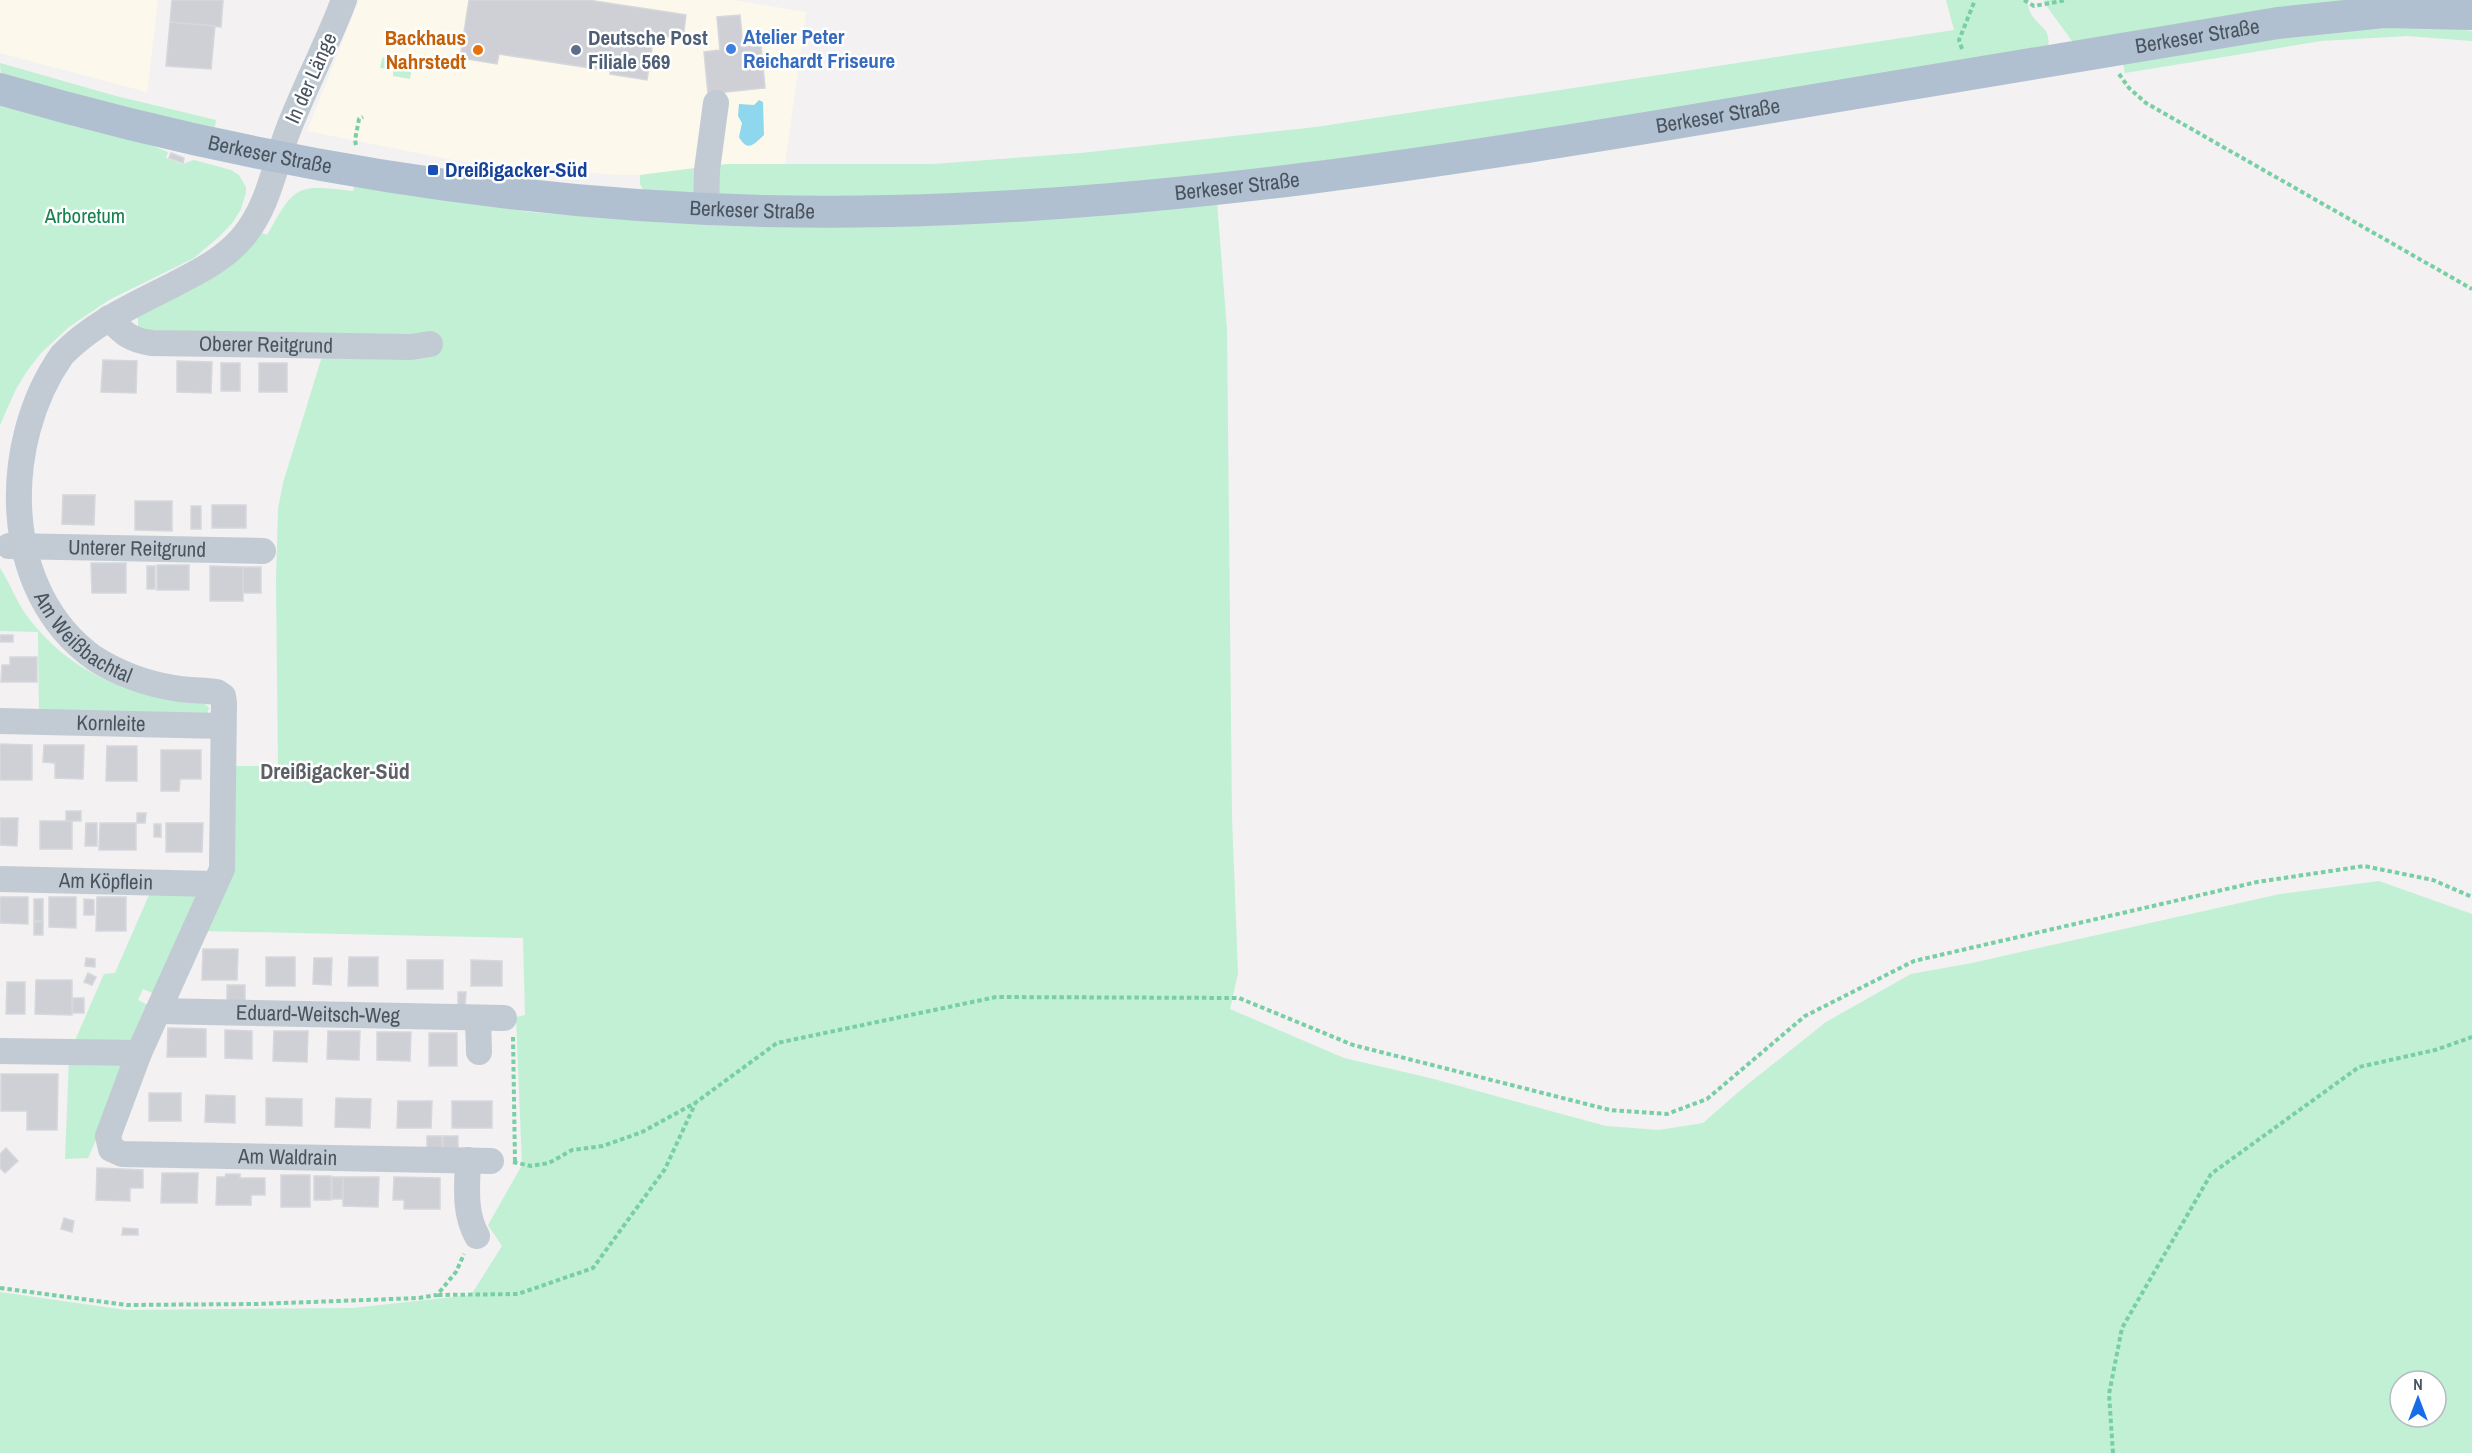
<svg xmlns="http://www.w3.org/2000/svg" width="2472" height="1453" viewBox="0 0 2472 1453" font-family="'Archivo Narrow',sans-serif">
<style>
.commercial{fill:#fdf8ec}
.green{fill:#c1f0d4;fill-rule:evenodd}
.water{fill:#8ed7ed}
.building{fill:#ced0d6;stroke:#d5d7dc;stroke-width:1.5}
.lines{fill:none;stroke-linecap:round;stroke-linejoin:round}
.path{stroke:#78cfa6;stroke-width:4;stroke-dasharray:4.5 3;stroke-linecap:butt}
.minor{stroke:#c2cbd3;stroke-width:26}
.major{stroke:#b1c0d0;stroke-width:32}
.shop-dot{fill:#3f7fe0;stroke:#fff;stroke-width:2}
.food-dot{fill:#e8710a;stroke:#fff;stroke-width:2}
.service-dot{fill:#5c6f8a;stroke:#fff;stroke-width:2}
.transit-dot{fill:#1a4fb4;stroke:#fff;stroke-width:2}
.labels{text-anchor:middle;stroke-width:5;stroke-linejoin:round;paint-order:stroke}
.shop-label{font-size:21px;font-weight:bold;fill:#366cbe;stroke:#fff;text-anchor:start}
.street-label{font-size:21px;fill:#49545f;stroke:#fff}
.food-label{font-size:21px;font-weight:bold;fill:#c56008;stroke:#fff;text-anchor:end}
.service-label{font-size:21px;font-weight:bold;fill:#4e5e75;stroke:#fff;text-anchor:start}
.transit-label{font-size:21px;font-weight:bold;fill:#164399;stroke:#fff;text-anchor:start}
.park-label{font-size:21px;fill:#17834f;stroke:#fff}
.neighbourhood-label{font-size:22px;font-weight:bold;fill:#5d6166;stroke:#fff}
</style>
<rect width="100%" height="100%" fill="#f3f1f1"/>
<path class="commercial" d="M0 0H158L147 92 0 53Z
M359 0H734L806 12 785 164H727L640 175H618L463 162 307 131Z"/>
<path class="green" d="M1946 0H2026C2028 4 2029 10 2031 14 2040 29 2051 27 2048 48L1373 160 955 198 647 197 640 184V175L727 164H932L1081 153 1316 127 1954 30Z
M2047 0H2386L2077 48 2043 1Z
M2360 27 2452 28 2472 31V41L2407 36 2321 41 2125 73 2123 64 2131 58Z
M388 55 411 72 410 79 393 76V70L380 68 382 58Z
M0 63 116 96 216 120 215 127 113 108 1 76Z
M0 104 73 126 145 143 168 152 166 158 182 164 194 160 231 170 239 175 246 187V193L241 209 233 222 220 236 194 258 109 300 69 327 41 353 27 371 16 389 0 425Z
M355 185 530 212 645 221 1217 202 1227 330 1232 818 1238 973 1230 1009 1344 1058 1430 1078 1606 1126 1659 1130 1703 1123 1743 1088 1826 1022 1911 974 1972 963 2280 894 2379 881 2472 914V1453H0V1292L126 1310 353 1308 471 1295 502 1246 488 1225 522 1165 516 1017 525 1015 523 938 204 931 231 766H278L276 580 278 509 283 483 328 337 159 336 138 328V314L262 233 267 235C295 185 296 184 353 191ZM2400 1381H2436V1417H2400Z
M0 568C10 583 16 601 27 616 71 675 133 698 204 703L209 708 207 715 39 713 38 632 0 631Z
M152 888 194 894 196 899 157 995 143 989 138 1000 152 1007 137 1042 73 1045 104 974 115 973Z
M69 1059 121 1064 124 1077 88 1158 65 1159Z"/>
<path class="water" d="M759 100 763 102 764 135C754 144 748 153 739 137L742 123 738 116 739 104 754 105Z"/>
<path class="building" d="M172 0H223L221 27 170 22Z
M469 0H588L686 15 683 39 654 35 647 80 610 74V71L499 54 497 64 460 58Z
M740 15 743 47 761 45 765 88 708 94 704 52 720 50 717 17Z
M170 22 215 26 211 69 166 66Z
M171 153 184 158 183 163 169 158Z
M103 360 137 361 136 393 101 392Z
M177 361 212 362 211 393 177 392Z
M221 363H240V391H221Z
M259 363H287V392H259Z
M63 495H95L94 525 62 524Z
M135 501H172V531L135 530Z
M212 505H246V528H212Z
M191 506H201V529H191Z
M91 563H126V593H92Z
M157 565H189V590H157Z
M147 566H155V589H147Z
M210 566 243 567V601H210Z
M243 567H261V593H243Z
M0 635H13V642H0Z
M10 657H37V682H1L2 665H10Z
M0 744 32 745V780H0Z
M44 745H84L83 779 55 778V763L43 762Z
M107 746H137V781H106Z
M161 750H201V779H180L179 791H161Z
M66 811H81V821H66Z
M137 813H146L145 823H137Z
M0 818H18L17 846 0 845Z
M40 821H72V849H40Z
M86 823H97V846H85Z
M100 823H136V850H99Z
M166 823H203L202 852H166Z
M154 824H161V837H154Z
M0 897H28V924L0 923Z
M49 897H76V928L49 927Z
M97 897H126V931H96Z
M34 899H43V921H34Z
M84 899 94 900V915H84Z
M34 922H43V935H34Z
M203 949H238L237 980H202Z
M266 957H295V986H266Z
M349 957H378V986H348Z
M86 958 95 959V967L85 966Z
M314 958H332L331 985 313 984Z
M407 960H443V989H407Z
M471 960 502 961V986H471Z
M88 973 96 977 92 985 84 982Z
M36 980H72V1015L35 1014Z
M7 982H25V1014H6Z
M227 985H245V1002H227Z
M458 992H466L465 1007H458Z
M73 998H84V1013H73Z
M168 1028 206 1029V1057H167Z
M225 1030 252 1031V1059L225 1058Z
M274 1031H308L307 1062 273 1061Z
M328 1031H360L359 1060 327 1059Z
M377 1032H411L410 1061 377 1060Z
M429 1033H457V1066H429Z
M1 1074H58L57 1130H27V1111H1Z
M149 1093H181V1121H149Z
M206 1095 235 1096V1123L205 1122Z
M266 1098 302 1099V1126L266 1125Z
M336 1098 371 1099 370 1128 335 1127Z
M398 1101H432L431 1128H397Z
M452 1101H492V1128H452Z
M427 1136H442V1150H427Z
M443 1136H458V1150H443Z
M6 1148 18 1161 5 1173 0 1168V1154Z
M97 1168 143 1170V1188H130V1201L96 1200Z
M162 1173H198L197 1203H161Z
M226 1174H240V1178H265V1195H251V1205H216L217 1177H225Z
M281 1175H310V1207H281Z
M314 1176H331V1200H314Z
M332 1177H343L342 1199H332Z
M343 1177H379L378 1207 343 1206Z
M394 1177 440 1178V1209H404V1200H393Z
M64 1218 74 1221 72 1232 61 1229Z
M123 1228 138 1229V1235H122Z"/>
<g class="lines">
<path class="path" d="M2024 0 2034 6 2067 0
M1962 49 1959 40 1975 0
M2119 74 2129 88 2146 103 2472 289
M356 145 355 140 359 119 363 117
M513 1037 515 1162
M513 1162 531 1166 549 1163 572 1150 603 1146 642 1132 695 1103 777 1043 996 997 1239 998 1353 1045 1610 1110 1667 1114 1707 1099 1805 1016 1914 961 2257 882 2364 866 2433 880 2472 897
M0 1288 127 1305 257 1304 419 1298 437 1295 456 1272 464 1254
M438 1295 518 1294 593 1268 665 1169 695 1104
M2113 1453 2109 1394 2122 1328 2211 1174 2359 1067 2435 1050 2472 1037"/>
<g class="minor">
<path id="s1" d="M344 0C327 45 304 88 287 133 274 168 268 208 242 238 224 259 200 271 175 284 136 304 94 322 62 355 0 443 0 591 94 658 117 673 147 684 174 688 189 691 203 690 217 692L223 696 224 703 222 869 139 1053 108 1136 111 1149 122 1154 491 1161"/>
<path d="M706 209 707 170 716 103"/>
<path id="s2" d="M109 318C124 334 130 340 152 343L411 347 430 344"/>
<path id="s3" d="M9 546 263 551"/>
<path id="s4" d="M0 721 223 726"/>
<path id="s5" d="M0 879 214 884"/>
<path id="s6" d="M158 1011 504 1018"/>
<path d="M478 1018 479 1052"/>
<path d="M0 1051 139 1053"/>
<path d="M468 1160C467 1187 464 1213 477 1236"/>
</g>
<path class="major" id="s7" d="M0 89C289 173 590 218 891 211 1169 205 1444 162 1718 116 1904 84 2091 54 2278 23L2384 12 2472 14"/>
</g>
<circle class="shop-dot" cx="731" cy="49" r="6"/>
<circle class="food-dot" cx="478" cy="50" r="6"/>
<circle class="service-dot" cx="576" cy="50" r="6"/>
<rect class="transit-dot" x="427" y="164" width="12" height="12" rx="3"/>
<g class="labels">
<g class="shop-label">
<text x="743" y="44">Atelier Peter<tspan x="743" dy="24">Reichardt Friseure</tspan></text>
</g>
<g class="street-label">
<text dy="7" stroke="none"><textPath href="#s7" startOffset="2222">Berkeser Straße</textPath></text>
<text transform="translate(311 78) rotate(-66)" y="7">In der Länge</text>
<text dy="7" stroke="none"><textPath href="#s7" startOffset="1736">Berkeser Straße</textPath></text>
<text dy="7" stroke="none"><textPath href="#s7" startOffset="278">Berkeser Straße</textPath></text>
<text dy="7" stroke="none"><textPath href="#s7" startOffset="1250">Berkeser Straße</textPath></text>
<text dy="7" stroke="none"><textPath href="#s7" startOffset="764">Berkeser Straße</textPath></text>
<text dy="7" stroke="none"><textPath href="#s2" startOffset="165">Oberer Reitgrund</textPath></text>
<text dy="7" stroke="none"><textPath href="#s3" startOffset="128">Unterer Reitgrund</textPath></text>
<text dy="7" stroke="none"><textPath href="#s1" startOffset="789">Am Weißbachtal</textPath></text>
<text dy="7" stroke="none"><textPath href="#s4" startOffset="111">Kornleite</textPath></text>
<text dy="7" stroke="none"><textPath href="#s5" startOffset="106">Am Köpflein</textPath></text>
<text dy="7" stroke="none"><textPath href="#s6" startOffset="160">Eduard-Weitsch-Weg</textPath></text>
<text dy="7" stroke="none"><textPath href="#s1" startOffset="1602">Am Waldrain</textPath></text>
</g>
<g class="food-label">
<text x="466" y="45">Backhaus<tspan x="466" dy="24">Nahrstedt</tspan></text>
</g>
<g class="service-label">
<text x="588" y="45">Deutsche Post<tspan x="588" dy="24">Filiale 569</tspan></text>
</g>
<g class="transit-label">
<text x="445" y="177">Dreißigacker-Süd</text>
</g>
<g class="park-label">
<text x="85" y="223">Arboretum</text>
</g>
<g class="neighbourhood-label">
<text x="335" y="779">Dreißigacker-Süd</text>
</g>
</g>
<g transform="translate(2418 1399)"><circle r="28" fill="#ffffff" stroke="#b6bbbf" stroke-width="1.5"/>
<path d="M0-4.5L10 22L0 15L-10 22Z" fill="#186de7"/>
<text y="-9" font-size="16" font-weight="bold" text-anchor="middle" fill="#49545f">N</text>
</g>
</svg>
